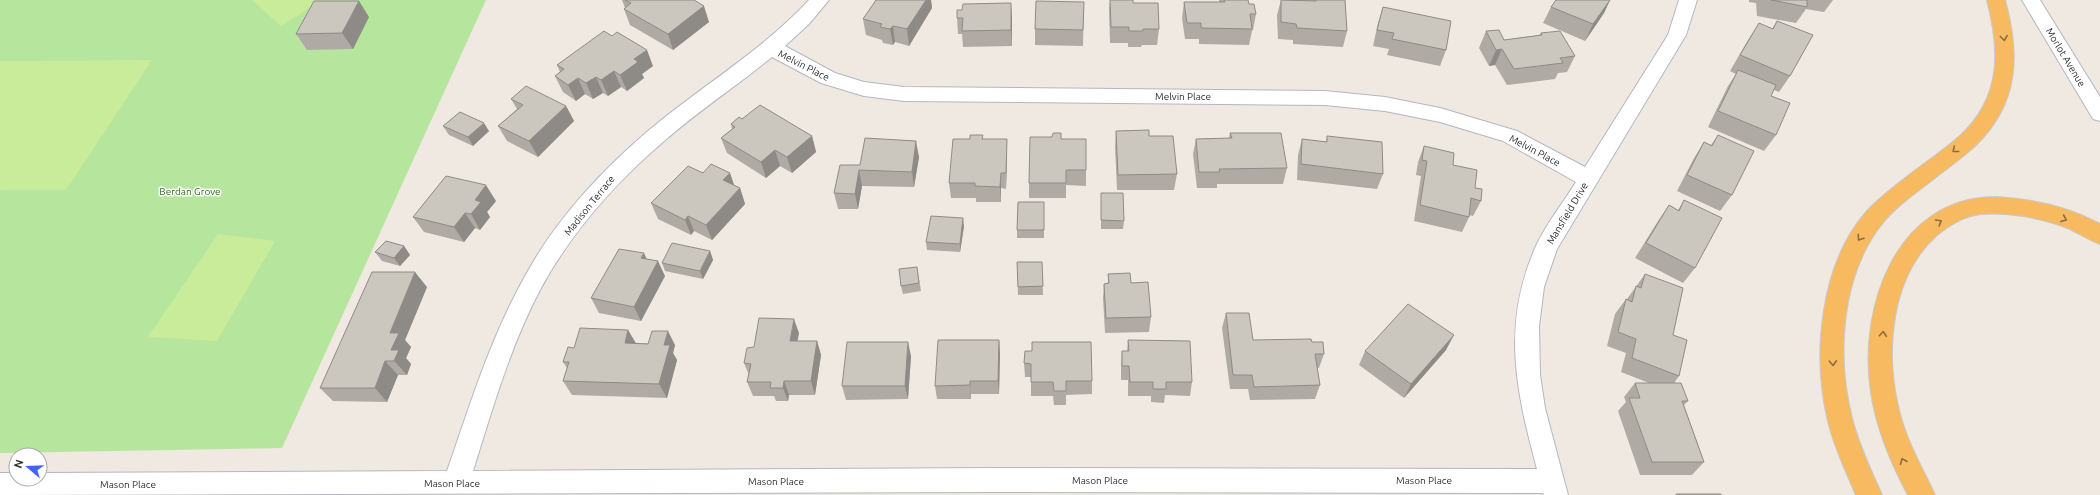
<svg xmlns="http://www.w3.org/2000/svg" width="2100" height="495" viewBox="0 0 2100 495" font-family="Ubuntu,sans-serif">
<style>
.green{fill:#b6e59e}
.pitch{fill:#c9ec9a}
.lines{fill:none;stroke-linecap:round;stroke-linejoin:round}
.minor-casing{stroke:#b4b7c1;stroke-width:2}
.tertiary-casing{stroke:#b4b7c1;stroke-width:2}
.trunk-casing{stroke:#c9c9c9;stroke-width:2}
.minor{fill:#fff;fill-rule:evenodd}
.tertiary{fill:#fff;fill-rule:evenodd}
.trunk{fill:#f8ba60;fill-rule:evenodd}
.wall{fill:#afaba4}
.shaded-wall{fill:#8e8b86}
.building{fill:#cbc7bf;stroke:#8e8b86}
.oneway{stroke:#896d44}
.labels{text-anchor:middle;stroke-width:3;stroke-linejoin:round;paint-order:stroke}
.street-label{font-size:10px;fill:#2e2e2e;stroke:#fff}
.park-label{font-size:10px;fill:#2c6e1b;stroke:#fff}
</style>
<rect width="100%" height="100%" fill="#efe9e1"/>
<path class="green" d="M0 0H486L282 448 0 453Z"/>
<path class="pitch" d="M252 0H322L281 26Z
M152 60 66 190H1L0 192V61Z
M218 234 275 241 217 341 148 337Z"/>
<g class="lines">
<g class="minor-casing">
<path id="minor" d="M809 0H829L809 24 785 46 835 73 864 82 904 87 1325 91 1385 97 1440 108 1517 131 1585 167 1668 35 1679 0H1697L1686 35 1557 249 1544 287 1539 326 1540 375 1545 408 1568 495H1544L1543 493 996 492 0 495V473H16V479H40V473L447 471C470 405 490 339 524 278 554 222 600 172 648 131 701 86 762 51 809 0ZM772 57 821 83 864 96 904 101 1325 105 1385 111 1440 122 1503 141 1576 182C1563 203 1546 224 1536 246 1501 324 1516 391 1537 469L996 468 473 471C492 410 510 347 540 290 570 234 615 183 663 142 698 111 737 86 772 57Z"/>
</g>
<g class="tertiary-casing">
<path id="tertiary" d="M2022 0H2040L2100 97V121L2093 119Z"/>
</g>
<g class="trunk-casing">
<path id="trunk" d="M1987 0H2005C2020 55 2019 103 1976 145 1962 158 1946 169 1931 181 1914 194 1894 208 1881 225 1840 278 1836 359 1853 422 1860 447 1871 471 1882 495H1856C1846 471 1834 447 1828 421 1812 355 1820 264 1867 211 1878 199 1891 189 1904 179 1923 164 1943 151 1961 135 2002 96 2000 50 1987 0Z
M1997 197C2032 199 2069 207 2100 224V244C2089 240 2080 234 2070 229 2043 218 2010 212 1981 214 1964 216 1949 225 1936 236 1891 277 1885 350 1898 406 1905 439 1921 465 1935 495H1908C1891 463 1876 428 1871 392 1858 308 1896 196 1997 197Z"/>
</g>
<use href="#minor" class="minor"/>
<use href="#tertiary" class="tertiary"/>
<use href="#trunk" class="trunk"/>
</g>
<path class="wall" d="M622 0H694L709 22 673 50 630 25 624 9 625 8Z
M876 0H931L932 8 909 46 895 42 893 45 883 43 882 40 866 35 863 19Z
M1110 0H1133V3L1159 29 1157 45H1142L1141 47H1128V43H1110L1109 9Z
M1219 0H1248L1249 4 1256 14 1253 30 1252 31 1249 45 1199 44V39H1185L1182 18 1184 2H1219Z
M1281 0H1345L1347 31 1343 47 1293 44V40L1278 39 1277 15Z
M1556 0H1610L1604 13 1585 41 1543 23 1551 7Z
M1749 0H1833L1824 12 1806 9 1796 23 1757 16 1756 3 1749 2Z
M1084 2 1083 46 1035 45V29Z
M1383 7 1446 50 1440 66 1387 55 1389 49 1373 46 1378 23Z
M369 17 353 49 307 50 296 34Z
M957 18 1012 19V46L963 47 962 34H958Z
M1777 21 1790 76 1779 92 1774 90 1771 96 1776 135 1764 151 1708 127 1728 86 1736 74 1730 71 1748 40 1759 23 1772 29Z
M1486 31 1504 40 1539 35 1541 33 1575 56 1567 72 1558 73 1555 79 1507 85 1495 65 1489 66 1479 48Z
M557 65 653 66 642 74 644 78 627 91 621 87 608 96 603 93 593 99 585 94 576 101 563 92 555 76 560 72Z
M511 99 566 106 574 121 538 157 507 141 498 126 517 109Z
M742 119 812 136 816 152 792 173 780 166 766 178 727 153 721 138 732 129 731 124Z
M443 126 489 131 473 146 449 135Z
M1116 131 1149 136 1177 174 1174 190H1117L1115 147Z
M1230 133 1287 168 1283 184H1217V188H1197L1193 154 1196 139 1229 138Z
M1718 135 1732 195 1720 211 1677 191 1694 158 1704 142 1711 145Z
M1327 136 1383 174 1377 189 1297 180 1298 155 1302 139 1326 142Z
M983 139 1007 155 1006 189 1001 188V202H976V198H951L949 183Z
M1061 139 1086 170V186L1066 185V198H1029V183Z
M1424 146 1453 165 1475 188 1481 201 1473 216 1469 215V217L1462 232 1414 221 1421 176 1416 175 1418 162Z
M919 157 914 187 862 186 858 209H838L834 193 860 165Z
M703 173H730L734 185 740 188 745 204 712 240 694 231 691 235 658 219 651 203Z
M1101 193 1124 221 1123 229H1101Z
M1684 200 1695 268 1683 283 1635 258 1658 221 1669 205 1678 210Z
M496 201 487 212 490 217 480 230 475 228 464 242 424 232 413 217Z
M1044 202V238H1017V230Z
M964 226 960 252 927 250 926 242Z
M404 246 410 255 400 266 382 261 375 252Z
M710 251 713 260 703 279 665 271 662 263Z
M647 259 665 276 641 321 599 313 591 298Z
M1017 262H1042L1043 295H1018Z
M917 267 921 291 903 294 901 286Z
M1108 274 1131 283 1151 317 1149 332 1105 333 1103 298 1104 284 1108 283Z
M1645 274 1673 335 1679 376 1674 383 1688 401 1684 405 1704 462 1692 475H1640L1618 411 1626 402 1624 397 1635 383H1649L1621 372 1626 353 1607 346 1615 314 1626 299H1627Z
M427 287 405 340 411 347 406 358 411 364 407 375H398L387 402 333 401 320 388Z
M1226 313 1253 340 1312 342 1324 354 1319 368H1317L1320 385 1315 399 1250 400 1248 389H1230L1222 328Z
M628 330 636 343 675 345 673 353 677 360 667 398 572 395 563 381 567 368 563 362 574 348Z
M799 333 797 341H817L821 355 815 395H789L788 401H776L774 396H753L747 382 749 375 744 363 754 347Z
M999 340 1000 354 999 394H971V399H937L935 386Z
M1128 340 1192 382 1190 396 1165 395 1164 403 1151 402V396H1128V380H1121V365L1122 351H1127Z
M1446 350 1404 398 1359 365 1365 351Z
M1025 351 1092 381V394L1066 395V405H1054L1053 396H1031V377H1025L1024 363Z
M911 356 908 399 846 400 842 386Z"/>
<path class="shaded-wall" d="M926 0H931L932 8 909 46 907 29Z
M1610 0 1604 13 1585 41 1593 24Z
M359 1 369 17 353 49 342 33Z
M1011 3 1012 19V46L1011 30Z
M704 6 709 22 673 50 668 34Z
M893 26 895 42 893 45 890 29Z
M1502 49 1495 65 1489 66 1496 50Z
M647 50 653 66 642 74 644 78 627 91 620 75 634 59Z
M614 71 621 87 608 96 601 80Z
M596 77 603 93 593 99 586 83Z
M578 78 585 94 576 101 568 85Z
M566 106 574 121 538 157 529 141Z
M484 123 489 131 473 146 468 137Z
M812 136 816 152 792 173 787 157Z
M1007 139V155L1006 189V173Z
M916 141 919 157 914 187 912 172Z
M775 150 780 166 766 178 761 162Z
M859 170 862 186 858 209 855 194Z
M730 173 735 188 723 180Z
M1001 173V202L1000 187Z
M486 185 496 201 487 212 490 217 480 230 471 214 475 200Z
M740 188 745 204 712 240 706 225Z
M465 213 475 228 464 242 454 227Z
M688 216 694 231 691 235 685 220Z
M963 218 964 226 960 252V244Z
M404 246 410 255 400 266 394 258Z
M710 251 713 260 703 279 700 271Z
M644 253 651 268 641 258Z
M658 261 665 276 641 321 634 307Z
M415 272 427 287 405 340 411 347 406 358 411 364 407 375 394 361 391 350 390 333Z
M794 319 799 333 795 355 790 341Z
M628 330 636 344 625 343Z
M668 331 675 345 673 353 677 360 667 398 659 384 664 345Z
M1454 335 1446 350 1404 398 1411 384Z
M999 340 1000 354 999 394 998 381Z
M817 341 821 355 815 395 811 381Z
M908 342 911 356 908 399 905 386Z
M385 361 398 375 387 402 375 388Z
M784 381 789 395 788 401 783 388Z
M970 381 971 394V399L970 385Z"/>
<path class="building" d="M625 0H694L704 6 668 34 624 9 631 3Z
M876 0H926L907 29 893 26 890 29 880 27 882 24 863 19Z
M1110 0H1133V3H1158L1159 29H1143V31H1129V27H1111Z
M1224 0H1248L1249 4H1254L1256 14H1250L1252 29 1201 28V23H1187L1184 2H1225Z
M1281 0 1316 1V0H1345L1347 31 1297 28 1296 24 1281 22Z
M1556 0H1610L1593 24 1551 7Z
M1771 0H1807V7Z
M314 1H359L342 33 296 34Z
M1036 1 1084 2 1083 30 1035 29Z
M1011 3V30L962 31 963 18H957V10H962L963 4Z
M1383 7 1451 21 1446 50 1392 39 1394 33 1377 30Z
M1777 21 1813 35 1790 76 1740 55 1759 23 1773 29Z
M1499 30 1504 40 1542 35 1541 33 1560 31 1575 56 1560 58 1563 63 1514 69 1502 49 1496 50 1486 31Z
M604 31 612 36 617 32 647 50 634 59 638 62 620 75 614 71 601 80 596 77 586 83 578 78 568 85 555 76 564 69 557 65Z
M1738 70 1776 85 1771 96 1790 103 1776 135 1718 111Z
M526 86 566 106 529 141 498 126 523 105 511 99Z
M760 105 812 136 787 157 775 150 761 162 721 138 735 127 731 124 739 117 742 119Z
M460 112 484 123 468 137 443 126Z
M1149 130V136H1173L1177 174 1118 175 1116 131Z
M1053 133H1061V139H1086V170H1066V183H1029L1030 137H1052Z
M1230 133H1281L1287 168 1219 169 1220 172H1199L1196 139 1232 138Z
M970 135H983L982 139H1007L1006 173H1001L1000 187 975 186V183H949L953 139H970Z
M1718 135 1754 151 1732 195 1687 175 1704 142 1712 146Z
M1327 136 1382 142 1383 174 1301 164 1302 139 1327 142Z
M865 138 916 141 912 172 859 170 855 194 834 193 840 165H860Z
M1424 146 1454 153 1453 165 1477 170 1475 188 1482 189 1481 201 1471 198 1469 217 1420 205 1427 161 1422 160Z
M711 164 730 173 723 180 740 188 706 225 688 216 685 220 651 203 688 166 703 173Z
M446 176 486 185 475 200 481 202 471 214 465 213 454 227 413 217Z
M1101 193H1123L1124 221 1101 220Z
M1684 200 1722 218 1695 268 1646 243 1669 205 1679 211Z
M1018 202H1044V230H1017Z
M931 216 963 218 960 244 926 242Z
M386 241 404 246 394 258 375 252Z
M672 243 710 251 700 271 662 263Z
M619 249 644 253 641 258 658 261 634 307 591 298Z
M1017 262H1042L1043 286 1018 287Z
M917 267 919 283 901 286 899 269Z
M372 272H415L390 333H399L391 350H399L394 361H385L375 388H320Z
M1130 273 1131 283 1148 282 1151 317 1106 318 1104 284 1109 283 1108 274Z
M1645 274 1683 288 1673 335 1687 340 1679 376 1632 358 1636 339 1618 332 1626 299 1632 302 1636 286 1641 288Z
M1408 304 1454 335 1411 384 1365 351Z
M1226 313H1249L1253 340 1311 339 1312 342H1323L1324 354H1315L1320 385 1254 387 1252 375H1233Z
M759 318 794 319 790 341H817L811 381H784L783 388H770L771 382H747L751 364 744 363 747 348 754 347Z
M580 328 628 330 625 343 648 344 652 331H668L664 345H670L659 384 563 381 569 362H563L568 347 574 348Z
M938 340H999L998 381H970V385L935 386Z
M1128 340 1190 341 1192 382H1166V389H1153V382H1130L1129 366H1122V351H1129Z
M847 342H908L905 386H842Z
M1032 342H1091L1092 381H1066V391H1054L1053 382H1031V364L1024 363 1025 351H1032Z
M1635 383H1681L1688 401H1682L1704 462H1652L1629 398H1640Z
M1676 494H1721V495H1676Z"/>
<defs><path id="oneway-chevron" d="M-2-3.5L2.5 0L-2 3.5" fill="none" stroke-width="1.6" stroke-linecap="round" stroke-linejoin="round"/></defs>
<g class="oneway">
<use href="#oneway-chevron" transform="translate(2004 38) rotate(83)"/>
<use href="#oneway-chevron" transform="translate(1955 150) rotate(141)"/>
<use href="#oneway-chevron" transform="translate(2064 219) rotate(23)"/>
<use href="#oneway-chevron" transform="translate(1939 222) rotate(-31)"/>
<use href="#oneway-chevron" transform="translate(1860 238) rotate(124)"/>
<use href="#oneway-chevron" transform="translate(1883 334) rotate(-85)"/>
<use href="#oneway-chevron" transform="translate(1833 363) rotate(87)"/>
<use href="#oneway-chevron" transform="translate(1903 461) rotate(-112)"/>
</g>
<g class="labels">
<g class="street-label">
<text transform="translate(2066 57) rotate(59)" y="4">Morlot Avenue</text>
<text transform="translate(804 65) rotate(27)" y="4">Melvin Place</text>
<text x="1183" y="100">Melvin Place</text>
<text transform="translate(1535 150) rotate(28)" y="4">Melvin Place</text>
<text transform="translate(589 205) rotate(-51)" y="4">Madison Terrace</text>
<text transform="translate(1567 213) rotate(-59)" y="4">Mansfield Drive</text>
<text x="1100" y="484">Mason Place</text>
<text x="1424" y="484">Mason Place</text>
<text x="776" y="485">Mason Place</text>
<text x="452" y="487">Mason Place</text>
<text x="128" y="488">Mason Place</text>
</g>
<g class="park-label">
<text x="190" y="195">Berdan Grove</text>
</g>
</g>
<g transform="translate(28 467) rotate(289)"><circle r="19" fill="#ffffff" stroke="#ababab"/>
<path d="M0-3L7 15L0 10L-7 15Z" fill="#4264fb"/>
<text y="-6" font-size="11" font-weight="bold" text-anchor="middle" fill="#2e2e2e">N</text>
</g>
</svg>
